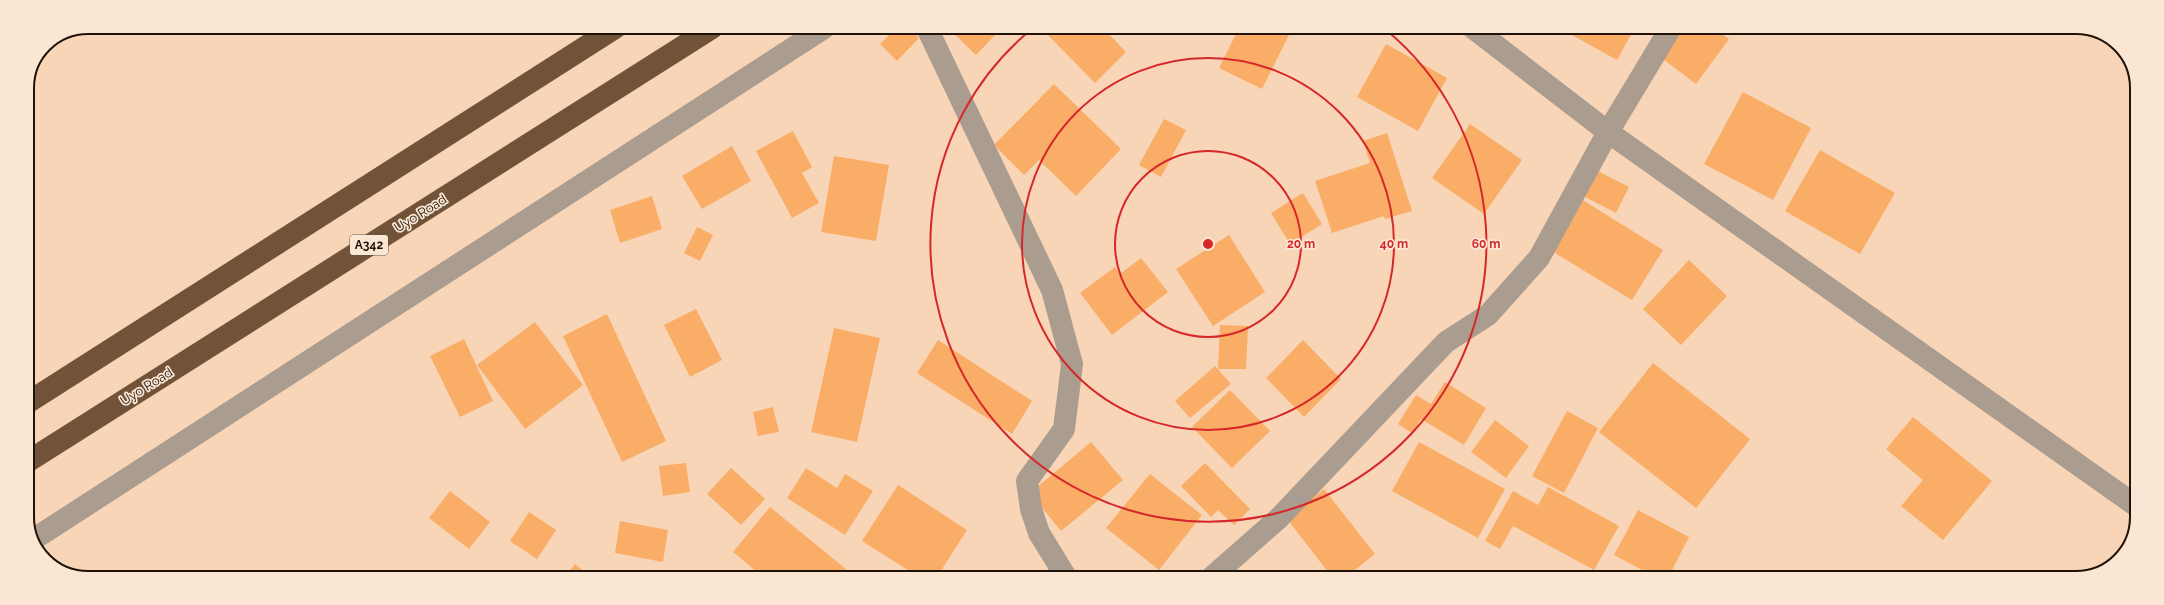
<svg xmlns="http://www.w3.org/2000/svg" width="2164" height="605" viewBox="0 0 2164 605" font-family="Raleway,sans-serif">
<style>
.building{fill:#faad67}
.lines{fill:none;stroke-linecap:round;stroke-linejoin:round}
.street{stroke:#ab9c90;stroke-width:22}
.highway{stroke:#715339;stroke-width:22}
.ring{fill:none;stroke:#d62828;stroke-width:2}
.labels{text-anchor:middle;stroke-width:3.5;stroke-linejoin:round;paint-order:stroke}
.shield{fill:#fbe5d3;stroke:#615245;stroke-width:1}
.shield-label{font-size:12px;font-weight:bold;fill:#1f1308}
.street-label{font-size:13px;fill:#1f1308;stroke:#fbe5d3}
.rim{fill:none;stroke:#1f1308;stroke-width:2}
.centre{fill:#d62828;stroke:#fbe5d3;stroke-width:2}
.ring-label{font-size:12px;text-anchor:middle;font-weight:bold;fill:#d62828;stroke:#fbe5d3;stroke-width:3.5;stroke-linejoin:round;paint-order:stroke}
</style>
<rect width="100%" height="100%" fill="#f8d5b7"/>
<path class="building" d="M896 28H909L919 38 897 61 880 44Z
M948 28H1002L976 55Z
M1041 28H1103L1126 52 1095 83Z
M1239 28H1274L1289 35 1262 89 1219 68Z
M1575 28 1634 29 1617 60 1572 35Z
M1679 29H1715L1729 39 1696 84 1659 56Z
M1386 44 1447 78 1418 131 1357 97Z
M1054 84 1121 149 1076 196 1039 160 1024 175 994 145Z
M1743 92 1811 128 1773 200 1704 164Z
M1164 119 1186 130 1161 177 1139 165Z
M1470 124 1522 160 1484 214 1432 178Z
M793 131 812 167 802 173 819 203 792 218 756 151Z
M1387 133 1412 211 1385 219 1384 216 1332 233 1315 181 1370 163 1363 141Z
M732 146 751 181 702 209 682 176Z
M1820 150 1895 193 1860 254 1785 211Z
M834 156 889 165 876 241 821 232Z
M1596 170 1629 187 1616 213 1583 196Z
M1303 193 1322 224 1290 244 1271 213Z
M652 196 662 229 620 243 610 210Z
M1581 199 1663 250 1632 300 1550 250Z
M697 227 713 235 700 261 684 253Z
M1229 235 1265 292 1213 326 1176 269Z
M1141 258 1168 292 1112 335 1080 293 1115 267 1120 274Z
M1689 260 1727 296 1681 345 1643 309Z
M696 309 722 360 690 377 664 325Z
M607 314 666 441 622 462 563 336Z
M535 322 583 385 525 429 477 365Z
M1220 325 1248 326 1246 369H1218Z
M834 328 880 338 857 442 811 432Z
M464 339 493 401 460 417 430 356Z
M938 340 1032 401 1012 434 917 373Z
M1303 340 1341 379 1304 417 1266 378Z
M1653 363 1750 439 1696 508 1599 432Z
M1215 366 1231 384 1190 418 1175 401Z
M1445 382 1486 408 1464 445 1421 419 1412 433 1398 424 1416 395 1431 404Z
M1230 390 1270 431 1232 468 1192 427Z
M773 407 779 432 758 436 753 412Z
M1567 411 1598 428 1564 493 1532 476Z
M1913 417 1992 481 1943 540 1901 506 1923 480 1886 449Z
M1495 420 1529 446 1506 478 1471 452Z
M1091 442 1123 480 1061 531 1030 493Z
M1419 442 1505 489 1478 538 1392 491Z
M686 463 690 492 663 496 659 466Z
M1205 463 1250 509 1234 525 1218 510 1211 517 1181 486Z
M731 468 765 499 741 525 707 494Z
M806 468 837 488 845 474 873 491 845 535 787 498Z
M1150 474 1202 515 1159 570 1106 528Z
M898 485 967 530 937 577H919L862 541Z
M1548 487 1619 526 1594 570 1513 526 1500 549 1485 541 1513 491 1538 505Z
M1324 489 1375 554 1346 577H1332L1287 519Z
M450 491 490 522 469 549 429 518Z
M770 507 846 569 840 577H763L733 552Z
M1638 510 1689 537 1668 578H1657L1614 555Z
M529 512 556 530 537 559 510 541Z
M620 521 668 530 663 562 615 553Z
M575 564 590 577 566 576Z"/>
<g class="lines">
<path class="street" d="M927 28 1052 290 1072 364 1064 429 1027 481 1031 509 1039 533 1066 577
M1473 28 1608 132 2135 505
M34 539 824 28
M1212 577 1279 518 1446 342 1488 315 1539 258 1608 132 1670 29"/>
<path class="highway" d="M27 403 615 28
M27 462 712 28"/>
</g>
<g class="ring">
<circle cx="1208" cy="244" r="93"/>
<circle cx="1208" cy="244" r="186"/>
<path d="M1385 29A278 278 0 1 1 1033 28"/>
</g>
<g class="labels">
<rect class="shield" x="350" y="235" width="38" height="20" rx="3"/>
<g class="shield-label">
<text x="369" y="249">A342</text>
</g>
<g class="street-label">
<text transform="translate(420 213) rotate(-32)" y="5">Uyo Road</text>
<text transform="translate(146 386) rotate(-32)" y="5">Uyo Road</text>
</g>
</g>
<path d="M0 0H2164V605H0ZM88 34H2076A54 54 0 0 1 2130 88V517A54 54 0 0 1 2076 571H88A54 54 0 0 1 34 517V88A54 54 0 0 1 88 34Z" fill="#fbe5d3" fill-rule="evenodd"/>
<path class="rim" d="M88 34H2076A54 54 0 0 1 2130 88V517A54 54 0 0 1 2076 571H88A54 54 0 0 1 34 517V88A54 54 0 0 1 88 34Z"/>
<circle cx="1208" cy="244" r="6" class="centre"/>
<g class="ring-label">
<text x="1301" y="248">20 m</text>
<text x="1394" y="248">40 m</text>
<text x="1486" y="248">60 m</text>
</g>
</svg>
